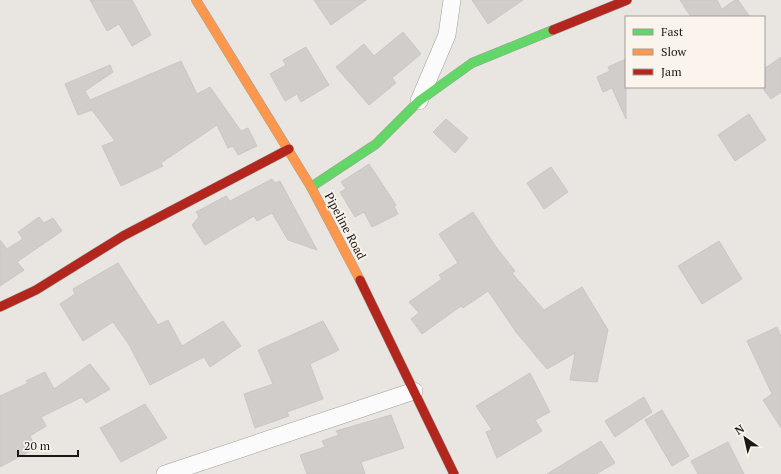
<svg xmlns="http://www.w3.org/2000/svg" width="781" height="474" viewBox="0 0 781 474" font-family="'PT Serif',serif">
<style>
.building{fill:#d0cdcb;stroke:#cac7c4}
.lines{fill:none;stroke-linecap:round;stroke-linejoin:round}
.street-casing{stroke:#a19f9c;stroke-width:18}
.fast-casing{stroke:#a19f9c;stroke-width:10}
.slow-casing{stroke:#a19f9c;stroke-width:10}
.jam-casing{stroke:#a19f9c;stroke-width:10}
.street{stroke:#fcfbfb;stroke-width:17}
.fast{stroke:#63d668;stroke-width:9}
.slow{stroke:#ff974d;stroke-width:9}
.jam{stroke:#b3261e;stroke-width:9}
.labels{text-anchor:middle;stroke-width:3.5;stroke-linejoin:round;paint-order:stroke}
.street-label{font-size:12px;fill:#1b1816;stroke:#faf4ec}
</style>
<rect width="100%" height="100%" fill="#e9e6e2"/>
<path class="building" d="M90 0H132L151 35 132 46 119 24 107 31Z
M314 0H366L331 25Z
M472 0H523L488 24Z
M680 0H717L722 9 735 0H738L750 17H691Z
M403 32 421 54 392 78 396 83 369 105 336 67 364 44 374 56Z
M306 47 329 85 301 102 297 94 285 101 270 74 286 65 283 60Z
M781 57V92L771 99 764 90V69Z
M626 59V119L612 88 603 92 597 77 610 71 608 67Z
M181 61 197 94 210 87 241 131 248 128 257 146 238 155 233 146 228 148 217 125 161 163 163 166 121 186 102 146 115 141 92 110 78 115 65 84 110 65 113 72 85 91 90 100Z
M749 114 766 140 735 161 718 135Z
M446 119 468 138 455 153 433 132Z
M369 164 396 205 394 206 398 214 372 227 364 212 355 217 340 192 346 189 341 182Z
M551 167 568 192 544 209 527 183Z
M272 179 275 183 280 181 317 250 288 240 272 213 257 221 254 216 205 245 192 225 199 217 196 212 226 196 230 201Z
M473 212 496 247 515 271 512 273 544 310 582 287 608 330 597 382 570 380 575 353 547 369 516 332 488 291 463 308 461 306 422 334 411 319 419 313 409 302 442 279 439 275 458 263 439 234Z
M39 217 44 223 53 218 62 231 17 262 24 270 0 286V240L7 249 23 239 18 232Z
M719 241 742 279 702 304 678 266Z
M118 263 158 325 168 320 182 346 223 321 241 346 210 367 204 357 150 385 128 343 113 322 83 341 60 304 75 294 73 289Z
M323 321 339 350 310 364 323 399 287 412 289 416 255 428 244 394 273 384 258 350Z
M777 327 781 336V428L763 400 772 394 747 341Z
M90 364 110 389 86 403 82 397 41 417 46 426 30 436 36 448 0 467V396L28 383 26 381 45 372 54 389Z
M530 373 550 412 535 420 542 431 497 458 486 432 492 430 476 406Z
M644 397 652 412 615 437 605 421Z
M145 404 167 438 121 462 100 428Z
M662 410 689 456 672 466 645 420Z
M391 415 404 448 361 462 365 474H307L300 455 325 447 322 441 339 435 336 431Z
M601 441 615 463 596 474H547Z
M728 442 744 474H698L691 461Z"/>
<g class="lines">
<g class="street-casing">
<path id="street" d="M419 101 447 35 452 0
M165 474 414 391"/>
</g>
<g class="fast-casing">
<path id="fast" d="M311 187 376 144 419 101 472 63 553 30"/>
</g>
<g class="slow-casing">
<path id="slow" d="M196 0 311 187 360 280"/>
</g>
<g class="jam-casing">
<path id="jam" d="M553 30 627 0
M360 280 454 474
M0 307 36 290 123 236 289 149"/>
</g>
<use href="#street" class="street"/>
<use href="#fast" class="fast"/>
<use href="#slow" class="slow"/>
<use href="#jam" class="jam"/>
</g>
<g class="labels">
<g class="street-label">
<text transform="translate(345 226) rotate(62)" y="4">Pipeline Road</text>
</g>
</g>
<rect x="625" y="16" width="140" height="72" fill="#faf4ec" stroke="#a19c96"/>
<rect x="633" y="29" width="20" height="6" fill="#63d668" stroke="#a19c96"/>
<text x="661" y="36" font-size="12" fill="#1b1816">Fast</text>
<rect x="633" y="49" width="20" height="6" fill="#ff974d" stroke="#a19c96"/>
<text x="661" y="56" font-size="12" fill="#1b1816">Slow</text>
<rect x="633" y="69" width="20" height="6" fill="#b3261e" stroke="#a19c96"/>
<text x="661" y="76" font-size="12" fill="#1b1816">Jam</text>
<g transform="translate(745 438) rotate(326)" stroke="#faf4ec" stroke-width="3" paint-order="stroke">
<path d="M0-3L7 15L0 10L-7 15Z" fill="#1b1816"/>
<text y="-6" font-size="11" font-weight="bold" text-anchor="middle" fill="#1b1816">N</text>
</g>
<path d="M18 450v6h60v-6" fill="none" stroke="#1b1816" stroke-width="2"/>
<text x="24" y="450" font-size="12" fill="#1b1816" stroke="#faf4ec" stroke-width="3" paint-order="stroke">20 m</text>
</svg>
